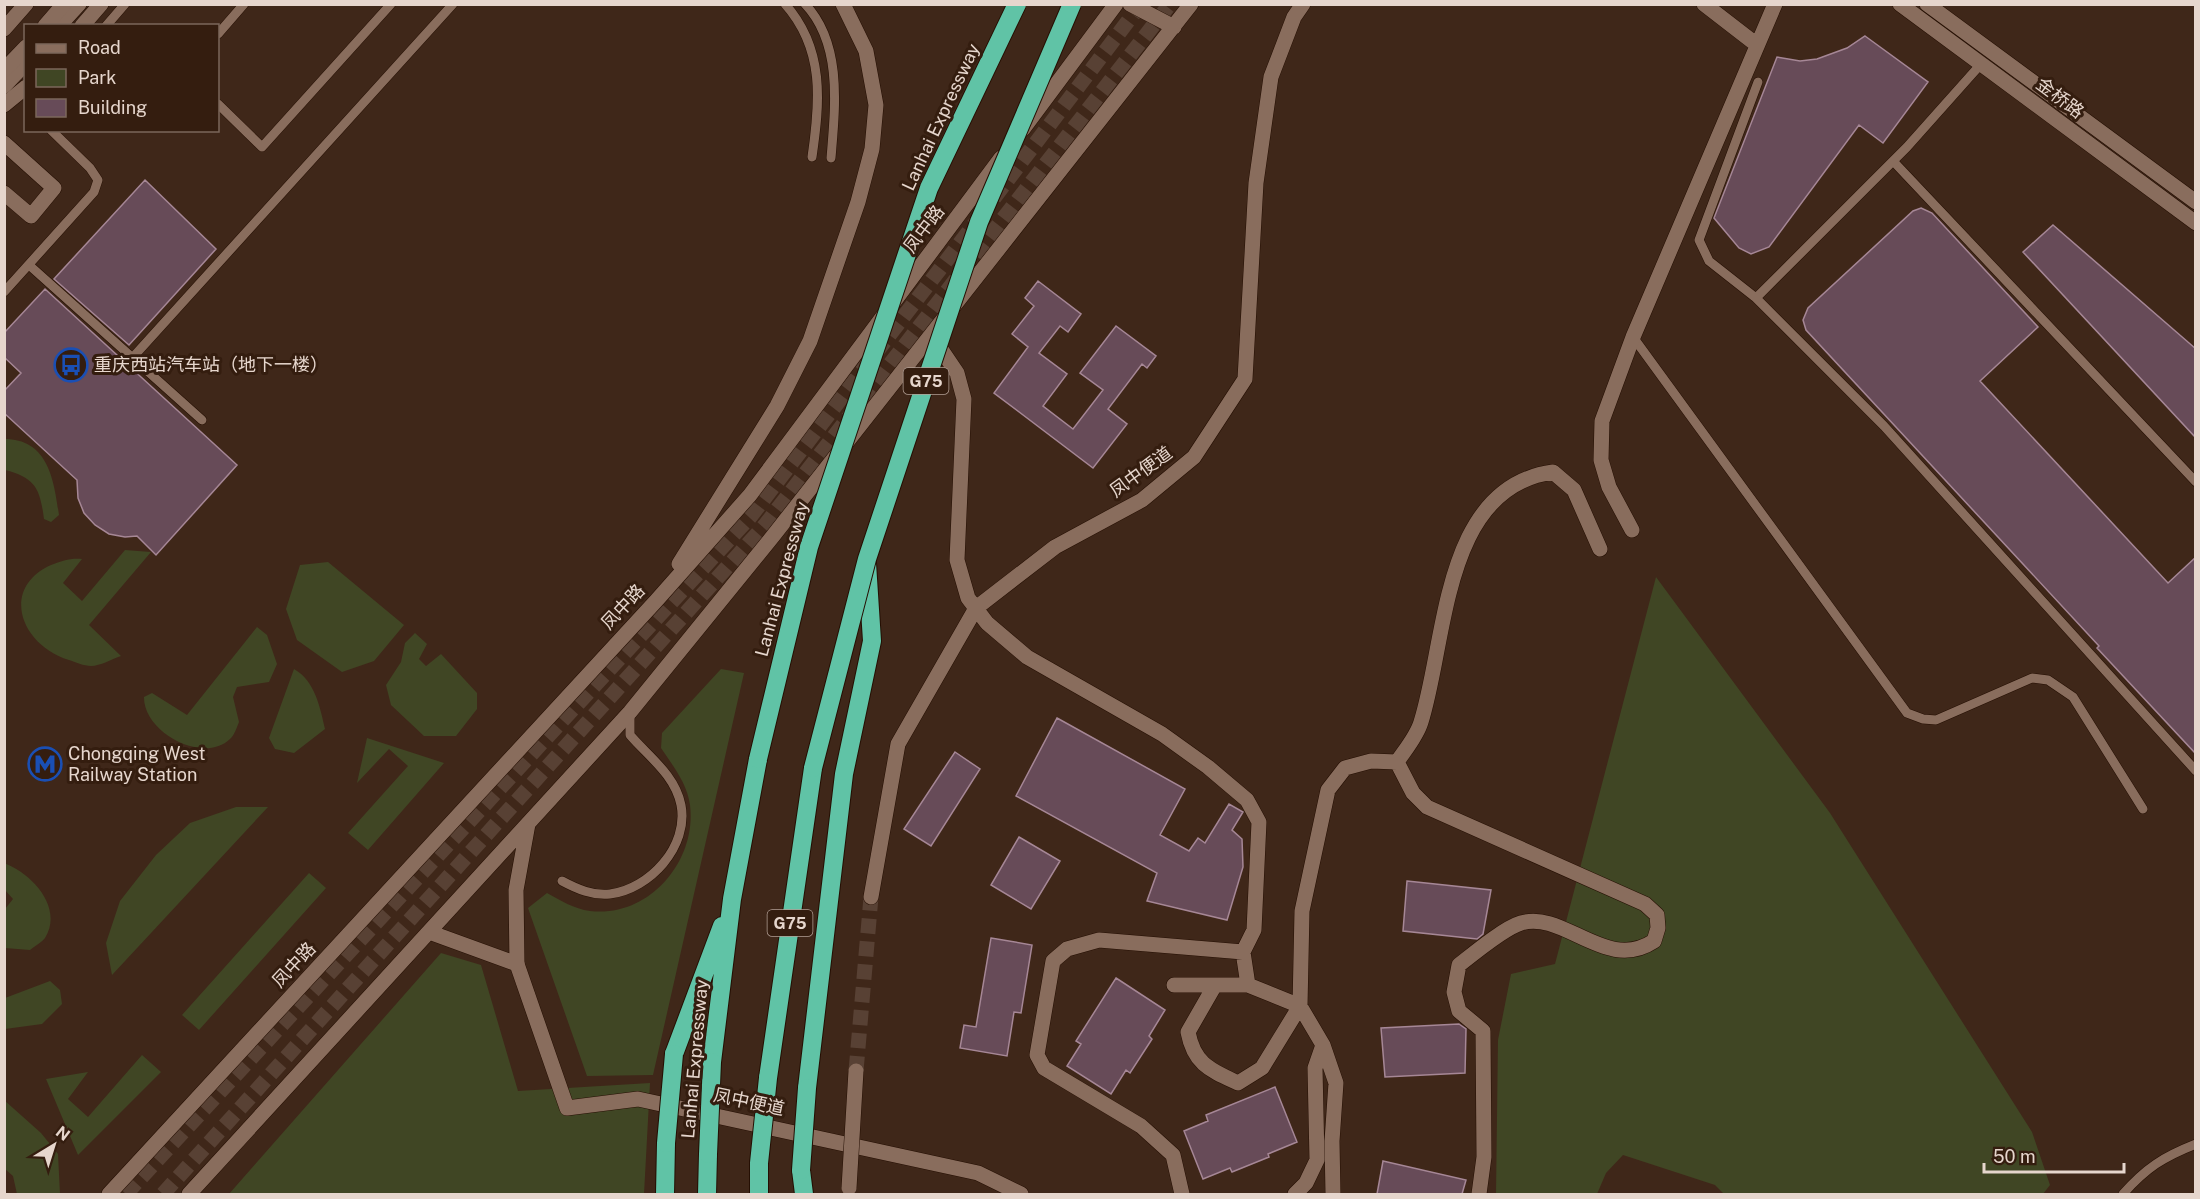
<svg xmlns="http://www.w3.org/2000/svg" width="2200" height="1199" viewBox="0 0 2200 1199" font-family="'Public Sans','Noto Sans SC',sans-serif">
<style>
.green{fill:#404624}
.building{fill:#674b58;stroke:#a68796;stroke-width:1.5}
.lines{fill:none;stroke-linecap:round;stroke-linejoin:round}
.street-tunnel{stroke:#584134;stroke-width:15;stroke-dasharray:15 8;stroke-linecap:butt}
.primary-tunnel{stroke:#584134;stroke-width:15;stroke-dasharray:15 8;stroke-linecap:butt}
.lane-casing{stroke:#250f03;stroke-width:10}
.street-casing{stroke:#250f03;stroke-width:16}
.secondary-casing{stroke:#250f03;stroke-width:16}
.highway-casing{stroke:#250f03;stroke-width:20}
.lane{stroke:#896d5d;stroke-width:9}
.street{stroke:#896d5d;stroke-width:15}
.secondary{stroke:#896d5d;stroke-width:15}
.highway{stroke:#60c3a6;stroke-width:18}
.street-bridge-casing{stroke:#250f03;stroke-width:16;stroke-linecap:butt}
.highway-bridge-casing{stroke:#250f03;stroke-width:20;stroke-linecap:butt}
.street-bridge{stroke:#896d5d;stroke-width:15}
.highway-bridge{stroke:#60c3a6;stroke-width:18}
.labels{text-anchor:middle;stroke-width:6;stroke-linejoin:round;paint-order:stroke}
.shield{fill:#341d0f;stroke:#b19e94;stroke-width:1.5}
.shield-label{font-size:16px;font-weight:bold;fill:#e6d6cd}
.street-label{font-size:18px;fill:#e6d6cd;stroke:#341d0f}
.poi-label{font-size:18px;fill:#e6d6cd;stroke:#341d0f;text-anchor:start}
</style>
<rect width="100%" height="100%" fill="#3f2719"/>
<path class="green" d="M4 439C49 439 54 481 59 515L51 522 44 519C40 489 36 478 5 470Z
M125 550 151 552 89 625 121 656C112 659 100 666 91 666 84 666 75 662 69 660 20 645 0 588 51 565 62 561 70 558 82 559L63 583 82 601Z
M328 562 404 625 374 661 342 672 297 640 286 609 300 565Z
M1656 577 1830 813 2032 1132 2050 1185 2043 1194H1724L1715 1185 1623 1155 1606 1173 1597 1194H1496L1498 1040 1511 974 1555 964Z
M257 627 267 635 277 664 269 682 237 687 233 697 239 722C237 727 234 736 230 739 203 765 143 732 144 697L152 693 187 715Z
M415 633 427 644 419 659 426 666 441 654 477 693V709L456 736H424L391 705 386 685 401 662 405 643Z
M294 669C315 681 320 707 325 729L294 753 275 749 269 738Z
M721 669 744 673 653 1075 587 1076 528 908 547 893C560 900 574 909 590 911 649 918 697 861 690 805 687 783 673 766 661 748L662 733Z
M367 738 444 763 368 850 348 833 408 766 389 749 357 783Z
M236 807H268L112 975 106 943 120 901 156 855 190 823Z
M4 863C31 873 64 907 45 938 42 942 35 946 30 950L5 948V909L13 899 5 890Z
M309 873 326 888 199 1030 182 1015Z
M441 953 481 965 518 1091 650 1083 644 1194H229Z
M50 981 60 990 62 1004 42 1024 5 1029V998Z
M142 1055 161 1072 78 1155 46 1079 88 1072 68 1099 88 1117Z
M4 1100 41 1133 58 1154 60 1194H17L13 1176 5 1169Z"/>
<path class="building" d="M1865 36 1928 82 1883 143 1859 125 1769 247 1751 254 1739 248 1714 218 1777 57 1800 61 1817 59 1847 48Z
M145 180 216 249 129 345 54 279Z
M1921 208 1932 213 2038 327 1980 381 2168 583 2196 557V754L2097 648 2099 646 1806 330 1803 320 1808 308 1913 211Z
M2053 225 2196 349V438L2023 252Z
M1038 281 1081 314 1068 332 1060 326 1039 353 1067 374 1043 406 1073 429 1103 390 1080 373 1116 326 1156 356 1147 368 1142 364 1108 409 1127 424 1093 468 994 393 1028 347 1012 334 1034 306 1025 298Z
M45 289 237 465 156 555 137 536 125 537 109 534 95 525 84 513 78 498 77 480 4 413V391L21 373 4 357V333Z
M1057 718 1185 789 1160 835 1189 851 1198 838 1205 843 1229 804 1243 812 1232 830 1242 839 1243 867 1227 920 1147 901 1157 873 1016 796Z
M955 752 980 769 931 846 904 829Z
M1019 837 1060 861 1031 909 991 885Z
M1407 881 1491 890 1483 934 1477 939 1403 931Z
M991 938 1032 945 1021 1013 1014 1012 1007 1056 960 1048 964 1025 976 1027Z
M1116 978 1165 1010 1149 1036 1152 1039 1130 1073 1126 1070 1111 1094 1067 1066 1081 1044 1076 1041Z
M1459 1024 1466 1029 1465 1073 1385 1077 1381 1028Z
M1275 1087 1297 1142 1268 1154 1269 1157 1232 1172 1230 1168 1203 1179 1184 1131 1208 1121 1206 1115Z
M1383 1161 1466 1180 1462 1194H1377Z"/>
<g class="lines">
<path class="street-tunnel" d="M856 1071 871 897"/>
<path class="primary-tunnel" d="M994 198 1141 4
M126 1194 751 516 976 222
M163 1194 765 525 1170 4"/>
<g class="lane-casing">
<path id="lane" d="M785 4C825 49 820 102 812 157
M805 4C843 44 835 108 831 158
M106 26 125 4
M218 34 244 4
M1758 82 1699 240 1709 261 1756 298 1884 426 2196 771
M218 104 262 147 391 4
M1893 161 2196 482
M29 265 202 420
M4 292 94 192 98 180 90 168 51 130
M1756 298 1907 147 1981 64
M1633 337 1907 713 1923 719 1936 720 2032 678 2048 680 2073 697 2143 809
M134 356 453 4
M562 881C577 889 593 896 610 894 650 889 689 846 681 805 675 775 649 757 630 735V712
M2123 1194C2146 1168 2163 1157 2196 1144"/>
</g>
<g class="street-casing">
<path id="street" d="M1704 4 1757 45
M59 26 79 4
M4 29 26 4
M4 86 26 63
M4 143 54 188 31 216 4 193
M934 339 957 373 964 399 957 560 968 598 987 623 1027 657 1162 734 1208 767 1247 800 1259 822 1254 930 1243 952 1248 985
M1632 530 1609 487 1601 460 1602 421 1633 337 1775 4
M1397 762 1413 793 1427 807 1645 904 1657 915 1658 928 1654 941C1606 973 1564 910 1521 923 1504 928 1473 954 1459 965L1454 992 1459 1011 1483 1031 1484 1157 1479 1194
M1397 762C1405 750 1417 736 1421 722 1447 640 1442 487 1553 472L1574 490 1600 549
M871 897 898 744 976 608 1055 547 1142 500 1194 457 1245 379 1256 183 1271 77 1294 17 1303 4
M517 964 567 1108 638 1099 978 1173 1021 1194
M1174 985H1248L1300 1006 1323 1045 1336 1083 1332 1141 1333 1194
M1215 985 1188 1032C1194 1064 1210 1070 1238 1083L1262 1068 1300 1006 1302 911 1328 790 1345 768 1371 761 1397 762
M1182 1194 1173 1155 1141 1126 1044 1068 1037 1055 1053 961 1067 949 1099 940 1243 952
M1295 1194 1306 1183 1317 1160 1315 1068 1323 1045"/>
</g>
<g class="secondary-casing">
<path id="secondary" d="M1130 4 1174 27
M1900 4 2196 223
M1927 4 2196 202
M45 26 64 4
M82 26 101 4
M4 70 26 47
M4 105 26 87
M1023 129 1116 4
M679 564 777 406 810 341 858 202 872 149 876 105 866 51 843 4
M429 932 517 964 516 890 528 824
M109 1194 656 601 750 495 1001 158
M189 1194 630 712 773 536 1191 4"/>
</g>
<g class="highway-casing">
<path id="highway" d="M674 1054 722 926
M712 1062 732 899 758 759
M768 1078 813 768
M807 1088 844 774 872 641 867 563
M801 1170 804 1194
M665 1194 666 1143
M707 1194 708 1154
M759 1194V1163"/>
</g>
<use href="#lane" class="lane"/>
<use href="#street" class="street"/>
<use href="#secondary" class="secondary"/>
<use href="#highway" class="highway"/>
<g class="street-bridge-casing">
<path id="street-bridge" d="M849 1188 856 1071"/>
</g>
<g class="highway-bridge-casing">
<path id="highway-bridge" d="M758 759 809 547 929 188 1017 4
M813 768 867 559 979 222 1072 4
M666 1143 674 1054
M708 1154 712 1062
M759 1163 768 1078
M801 1170 807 1088"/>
</g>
<use href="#street-bridge" class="street-bridge"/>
<use href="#highway-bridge" class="highway-bridge"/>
</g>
<defs>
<g id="bus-ring" transform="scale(1.725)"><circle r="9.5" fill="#341d0f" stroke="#1a4fb4" stroke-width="1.5"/><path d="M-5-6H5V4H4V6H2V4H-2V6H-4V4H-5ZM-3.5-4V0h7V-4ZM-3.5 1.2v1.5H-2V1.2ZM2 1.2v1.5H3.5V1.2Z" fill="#1a4fb4"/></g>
<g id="metro-ring" transform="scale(1.725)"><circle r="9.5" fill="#341d0f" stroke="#1a4fb4" stroke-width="1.5"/><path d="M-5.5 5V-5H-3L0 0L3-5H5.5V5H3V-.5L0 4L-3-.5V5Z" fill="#1a4fb4"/></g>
</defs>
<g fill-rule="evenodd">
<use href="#bus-ring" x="71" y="365"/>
<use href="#metro-ring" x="45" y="764"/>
</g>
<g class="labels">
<g class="shield">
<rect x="903.5" y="368" width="45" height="26" rx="4.5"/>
<rect x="767.5" y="910" width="45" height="26" rx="4.5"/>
</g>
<g class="shield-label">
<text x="926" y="387">G75</text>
<text x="790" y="929">G75</text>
</g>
<g class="street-label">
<text transform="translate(2060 98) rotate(37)" y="6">金桥路</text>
<text transform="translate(941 117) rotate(-65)" y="6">Lanhai Expressway</text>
<text transform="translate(924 229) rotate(-53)" y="6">凤中路</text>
<text transform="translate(1141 472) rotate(-36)" y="6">凤中便道</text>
<text transform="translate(782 579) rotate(-75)" y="6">Lanhai Expressway</text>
<text transform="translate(623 607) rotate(-47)" y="6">凤中路</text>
<text transform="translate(294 965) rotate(-47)" y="6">凤中路</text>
<text transform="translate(695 1059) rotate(-85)" y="6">Lanhai Expressway</text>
<text transform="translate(749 1102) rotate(12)" y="6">凤中便道</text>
</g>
<g class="poi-label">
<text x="94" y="371">重庆西站汽车站（地下一楼）</text>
<text x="68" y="760">Chongqing West<tspan x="68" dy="21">Railway Station</tspan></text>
</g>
</g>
<rect width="2200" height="1199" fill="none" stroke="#e6d6cd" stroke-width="12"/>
<rect x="24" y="24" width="195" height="108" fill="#341d0f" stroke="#7b675b" stroke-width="1.5"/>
<rect x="36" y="44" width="30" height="9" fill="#896d5d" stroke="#7b675b" stroke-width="1.5"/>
<text x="78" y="54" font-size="18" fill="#e6d6cd">Road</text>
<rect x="36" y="69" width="30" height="18" fill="#404624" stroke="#7b675b" stroke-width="1.5"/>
<text x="78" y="84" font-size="18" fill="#e6d6cd">Park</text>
<rect x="36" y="99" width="30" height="18" fill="#674b58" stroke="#7b675b" stroke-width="1.5"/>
<text x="78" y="114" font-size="18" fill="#e6d6cd">Building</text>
<g transform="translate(54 1145) rotate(38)" stroke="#341d0f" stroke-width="4.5" paint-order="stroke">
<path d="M0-4.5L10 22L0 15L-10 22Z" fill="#e6d6cd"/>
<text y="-9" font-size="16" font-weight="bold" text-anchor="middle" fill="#e6d6cd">N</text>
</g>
<path d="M1984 1163v9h140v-9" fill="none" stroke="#e6d6cd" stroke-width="3"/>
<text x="1993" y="1163" font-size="18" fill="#e6d6cd" stroke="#341d0f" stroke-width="4.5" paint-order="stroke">50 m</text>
</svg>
